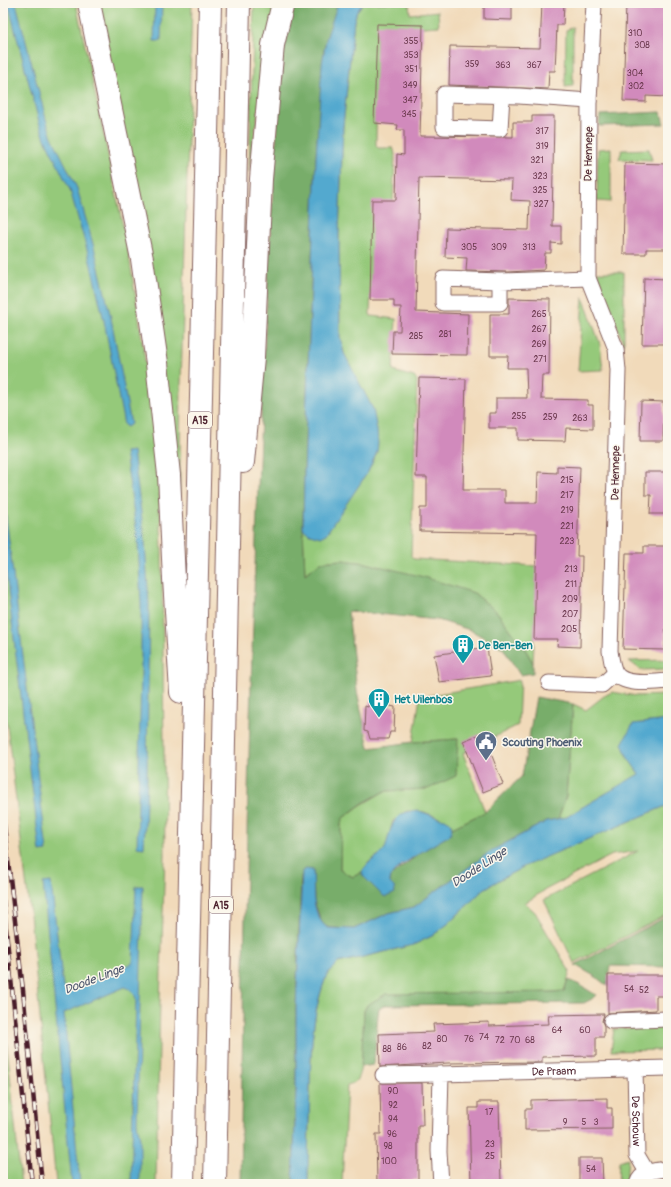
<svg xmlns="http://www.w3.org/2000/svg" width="671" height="1187" viewBox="0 0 671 1187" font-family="Pangolin,sans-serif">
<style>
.green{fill:#95c97a;stroke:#707452}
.forest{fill:#78ad6a;stroke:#61664a}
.water{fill:#53a9cf;stroke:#4e647d}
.building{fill:#d18abc}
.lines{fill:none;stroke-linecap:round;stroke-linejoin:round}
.street-casing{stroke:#84605d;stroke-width:17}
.highway-casing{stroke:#84605d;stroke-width:24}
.street{stroke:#fff;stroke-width:15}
.highway{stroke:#fff;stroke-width:22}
.rail-casing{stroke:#4a1f2b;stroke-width:4.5}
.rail{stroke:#fbf7ec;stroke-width:3;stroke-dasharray:9;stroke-linecap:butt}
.labels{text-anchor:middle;stroke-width:3;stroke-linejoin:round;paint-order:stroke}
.number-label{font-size:9px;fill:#6c3a4f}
.shield{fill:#fbf7ec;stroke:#7f6065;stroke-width:1}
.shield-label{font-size:10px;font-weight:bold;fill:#4a1f2b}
.street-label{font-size:11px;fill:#4a1f2b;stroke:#fbf7ec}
.culture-label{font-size:11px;font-weight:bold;fill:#0d838f;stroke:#fbf7ec;text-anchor:start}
.service-label{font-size:11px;font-weight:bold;fill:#4e5e75;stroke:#fbf7ec;text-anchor:start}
.water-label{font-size:12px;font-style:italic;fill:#4e566d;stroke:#fbf7ec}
</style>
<rect width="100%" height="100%" fill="#fbf7ec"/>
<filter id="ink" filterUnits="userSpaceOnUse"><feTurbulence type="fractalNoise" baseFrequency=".025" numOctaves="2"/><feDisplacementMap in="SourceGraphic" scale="8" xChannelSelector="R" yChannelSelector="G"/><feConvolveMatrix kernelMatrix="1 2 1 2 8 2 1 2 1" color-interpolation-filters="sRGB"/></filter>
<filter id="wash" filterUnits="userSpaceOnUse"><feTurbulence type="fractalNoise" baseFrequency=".012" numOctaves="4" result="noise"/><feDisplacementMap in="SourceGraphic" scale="16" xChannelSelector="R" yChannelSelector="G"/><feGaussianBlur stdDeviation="0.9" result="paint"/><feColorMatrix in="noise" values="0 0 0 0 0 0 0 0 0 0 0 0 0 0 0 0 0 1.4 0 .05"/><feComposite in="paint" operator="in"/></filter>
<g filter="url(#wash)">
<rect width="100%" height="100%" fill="#f1daba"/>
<path class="green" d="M3 3H76L128 250 138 311 149 390 158 468 162 548 165 856 160 1001 156 1184H56L30 914 3 693Z
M93 3H192L181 383 179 535Z
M254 3H277L268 45 249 172Z
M363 3H409L410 14 438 11 439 26 377 30 376 146 378 148H393L394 150 395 155 393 201 374 206 370 314 371 316 396 319 393 371 414 377 417 380 411 556 414 559 538 566 533 663 525 649 497 612 474 593 366 563 342 560 321 562 305 574 303 529 310 534 368 472 377 452 344 353 340 337 339 235 343 126 354 21 357 11Z
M573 27V86L565 87 566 30Z
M611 148V202L597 201 598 149Z
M649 149 652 160 619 159 622 150Z
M597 272H624V345Z
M583 297 600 344 603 370 578 371Z
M668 660V669L641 670 629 661Z
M520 680 518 725 463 753 485 812 452 828 450 822 424 812 407 811 393 821 386 848 383 852 369 862 362 872 353 877 340 870 341 823 343 818 361 805 385 791 428 789 458 739 413 742 420 697Z
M612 692 637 696 668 695V720L633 724 628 758 640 774 581 808 567 817 558 819 566 796 573 704 586 710 604 696Z
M668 805V846L664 847 668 855V914L574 963 544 900 638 851 612 855 545 890 525 903 535 912 570 972 564 991 367 1005 364 1011C363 1026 364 1068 357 1079 355 1083 351 1084 347 1085L342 1184H308C308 1151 309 1119 310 1086 311 1050 312 1014 325 980 327 973 333 968 338 963L413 945 432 936 449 923 484 889 501 879 524 866Z
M3 1005 21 1184H3Z
M668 1027V1050L611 1051 614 1029Z
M628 1158 626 1184H618L619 1161Z"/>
<path class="forest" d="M295 3H338L324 50 316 156 304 473 303 527 305 574 321 562 342 560 366 563 424 577 474 593 497 612 525 649 533 663V673L520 675 503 648 470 630 438 620 348 611 357 691 369 748 413 742 458 739 456 776 428 789 385 791 363 803 343 818 341 823 340 870 353 877 362 872 363 876 382 895 390 883 391 876 421 852 449 835 452 828 485 812 522 776 536 697 573 704 566 796 558 819 547 821 491 851 414 907 389 913 354 929H344L325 927 321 921 314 901 313 871 301 876 296 1008V1091L293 1184H240C246 822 254 460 279 98L283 54Z
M661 112 664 124 599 126 600 115Z
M668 916V967L610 966 607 986 596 977 575 965Z
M568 980 580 985 596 995 592 999 584 1003 385 1005 379 1009 378 1015 374 1064 373 1065 361 1067 364 1011 367 1005 386 994 554 992 564 991Z"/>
<path class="water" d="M8 3H16L46 119 52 137 77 188 95 251 111 318 131 424 127 427 124 425 104 321 88 253 70 190 45 139 39 122Z
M155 3H162L161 41H154Z
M338 3H363L357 11 354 21 343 126 339 235 340 337 344 353 373 409 377 430 378 443 377 452 368 472 326 534 320 537 310 534 303 529 304 473 316 156 322 64 326 39Z
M133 451 145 542 149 604 147 779 144 848 137 847 141 673V605L138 543 125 452Z
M3 492 47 851 40 852 3 549Z
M668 720V805L525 866 501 879 484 889 449 923 432 936 413 945 338 963C333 968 327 973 325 980 312 1014 311 1050 310 1086 309 1119 308 1151 308 1184H293L296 1091V1008L302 871 306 869 313 870C314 880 313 890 314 900 315 909 320 925 329 928L354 929 389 913 414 907 491 851 547 821 567 817 581 808 639 774 628 758 622 744 633 724Z
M417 810 439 818 445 819 450 822 452 828 450 835C438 842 395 866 391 877 390 879 390 881 390 883L394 887 395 893 386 897 382 895 363 876 362 872C369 859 377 859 384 850 387 846 387 840 389 835 393 819 399 812 417 810Z
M51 882 63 987 68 990 78 988 133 963 136 886H143L137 1123 140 1139V1184H131L136 999C134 992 131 989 125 987L64 1013 80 1184H72L43 883Z"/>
<g id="blocks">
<path class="building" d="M498 3H512V20L484 19V5L498 6Z
M542 3H564L563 25H557L555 71H549L548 89 449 85 450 46 540 48Z
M626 3H648V6L668 4V97L646 96V102L623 101Z
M377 24 423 25 420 136 513 137V122H532V116H554L552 226H561V244L551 243V253H545L544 270 508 272 466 271 467 258 445 257 446 228 529 230 530 201 511 200 512 180 419 178 416 312 468 314 467 355 392 354 393 331H400L401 307H394V300H370L372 200H396L397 154 404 155V130H397L398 125 374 123Z
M625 163 668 164 667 249H646V254H623Z
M644 278 667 279 665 344H642Z
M509 298 550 299 549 375H542L541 399 588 400V405H593V429L566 428 565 441 518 440V428H489V413H496V398H527L526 368H507L508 356H490V314H509Z
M419 378 466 379 463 490H505V503H537L538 472 557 473V466L580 467 577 556H582L580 647 557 646 558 639H534L537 533 420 531V508H427V477H416Z
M641 401 664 402 663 441H640Z
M645 472H668V514H650L651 495H645Z
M644 546H667L665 650 623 649 626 553H644Z
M487 647 491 676 439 682 434 655Z
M370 700H389L390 706 395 707 394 732H390L388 739H370L368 732 364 731 365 706 368 707Z
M483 733 503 784 483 792 463 741Z
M608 975H668V996H656V1010L608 1013Z
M604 1014 602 1021 604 1026V1037H596V1056L542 1057V1062L448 1063 380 1067 379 1034 434 1032 433 1024 489 1022V1026L549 1024 548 1015Z
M380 1083H422L423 1125H418V1180H399V1184H377L376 1134H381Z
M607 1098V1108H612V1129L525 1130V1109H531V1100Z
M478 1102H499L501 1184H471L469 1108H478Z
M579 1158H602L603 1184H579Z"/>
</g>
</g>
<g filter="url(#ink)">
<use href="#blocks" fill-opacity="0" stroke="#84605d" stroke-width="1"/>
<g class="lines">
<g class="street-casing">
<g id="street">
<path d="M594 3 589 101 588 278 616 349 618 370 610 651C611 657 612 666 615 672 623 687 654 682 668 681"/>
<path d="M502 96 500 129 444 127V94L519 96 589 101"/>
<path d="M500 281V303H443V279L500 281 588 278"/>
<path d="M549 683 602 685 615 673"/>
<path d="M611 1021 668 1019"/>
<path id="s1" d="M635 1068 637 1155 647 1172"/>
<path d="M383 1075 441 1074"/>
<path id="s2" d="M441 1184 439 1151 441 1074 668 1068"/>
<path d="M637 1184C641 1171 656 1170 668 1169"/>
</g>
</g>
<g class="highway-casing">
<path id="highway" d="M89 3 142 259 157 363 169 475 174 579 181 692
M243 462 253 357 261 179 273 45 283 3
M183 1184 210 3
M215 1184 239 3"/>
</g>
<use href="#street" class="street"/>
<use href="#highway" class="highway"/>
<g class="rail-casing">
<path id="rail" d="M3 817 23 990 42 1184
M3 900 32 1184"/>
</g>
<use href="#rail" class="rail"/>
</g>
</g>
<defs>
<g id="building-pin" transform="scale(1.15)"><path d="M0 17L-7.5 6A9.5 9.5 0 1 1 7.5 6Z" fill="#0f9aa8" stroke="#fbf7ec"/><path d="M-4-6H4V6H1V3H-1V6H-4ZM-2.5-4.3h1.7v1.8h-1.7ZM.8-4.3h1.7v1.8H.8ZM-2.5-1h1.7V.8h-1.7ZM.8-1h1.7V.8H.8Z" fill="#fff"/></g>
<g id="civic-pin" transform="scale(1.15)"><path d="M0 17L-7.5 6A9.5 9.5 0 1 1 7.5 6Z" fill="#5c6f8a" stroke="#fbf7ec"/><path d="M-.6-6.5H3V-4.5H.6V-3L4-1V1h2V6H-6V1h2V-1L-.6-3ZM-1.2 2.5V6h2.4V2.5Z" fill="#fff"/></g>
</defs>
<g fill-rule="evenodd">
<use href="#building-pin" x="463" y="645"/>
<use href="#building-pin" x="379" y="699"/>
<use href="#civic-pin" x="486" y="742"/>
</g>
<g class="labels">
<g class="number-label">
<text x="635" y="36">310</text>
<text x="411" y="44">355</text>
<text x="642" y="48">308</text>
<text x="411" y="58">353</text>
<text x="472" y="67">359</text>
<text x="503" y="68">363</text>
<text x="534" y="68">367</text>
<text x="411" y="72">351</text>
<text x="635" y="76">304</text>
<text x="410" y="88">349</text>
<text x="636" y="89">302</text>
<text x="410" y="103">347</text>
<text x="409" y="117">345</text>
<text x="542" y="134">317</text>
<text x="542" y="149">319</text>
<text x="537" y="163">321</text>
<text x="540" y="179">323</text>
<text x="540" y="193">325</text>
<text x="541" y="207">327</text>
<text x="469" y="250">305</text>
<text x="499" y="250">309</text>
<text x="529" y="250">313</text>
<text x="539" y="317">265</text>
<text x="539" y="332">267</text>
<text x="445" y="337">281</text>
<text x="416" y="339">285</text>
<text x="539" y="347">269</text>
<text x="540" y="362">271</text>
<text x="519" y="419">255</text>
<text x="550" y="420">259</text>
<text x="580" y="421">263</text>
<text x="567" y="483">215</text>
<text x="567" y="498">217</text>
<text x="567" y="513">219</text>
<text x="567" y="529">221</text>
<text x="567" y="544">223</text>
<text x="571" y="572">213</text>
<text x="571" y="587">211</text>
<text x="570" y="602">209</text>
<text x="570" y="617">207</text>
<text x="569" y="632">205</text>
<text x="629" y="992">54</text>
<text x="644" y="993">52</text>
<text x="557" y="1033">64</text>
<text x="585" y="1033">60</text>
<text x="484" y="1040">74</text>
<text x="442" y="1042">80</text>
<text x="469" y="1042">76</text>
<text x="500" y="1043">72</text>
<text x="515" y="1043">70</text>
<text x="530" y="1043">68</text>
<text x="427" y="1049">82</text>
<text x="402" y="1050">86</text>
<text x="387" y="1052">88</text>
<text x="393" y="1094">90</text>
<text x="393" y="1108">92</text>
<text x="489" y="1115">17</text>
<text x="393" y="1122">94</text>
<text x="565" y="1125">9</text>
<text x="584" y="1125">5</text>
<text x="596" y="1125">3</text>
<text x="392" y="1137">96</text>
<text x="490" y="1147">23</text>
<text x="388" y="1149">98</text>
<text x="490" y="1159">25</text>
<text x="389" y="1164">100</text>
<text x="591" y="1172">54</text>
</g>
<g class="shield">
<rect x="188" y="412" width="24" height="16" rx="3"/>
<rect x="209" y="897" width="24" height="16" rx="3"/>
</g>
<g class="shield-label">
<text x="200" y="424">A15</text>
<text x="221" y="909">A15</text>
</g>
<g class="street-label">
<text transform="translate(588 154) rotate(-89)" y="4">De Hennepe</text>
<text transform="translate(615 473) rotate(-89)" y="4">De Hennepe</text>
<text dy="4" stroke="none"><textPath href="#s2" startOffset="223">De Praam</textPath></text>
<text dy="4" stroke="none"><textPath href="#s1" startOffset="53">De Schouw</textPath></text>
</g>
<g class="culture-label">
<text x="478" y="649">De Ben-Ben</text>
<text x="394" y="703">Het Uilenbos</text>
</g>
<g class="service-label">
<text x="502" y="746">Scouting Phoenix</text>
</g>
<g class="water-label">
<text transform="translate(479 867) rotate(-33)" y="4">Doode Linge</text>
<text transform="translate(94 979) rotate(-21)" y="4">Doode Linge</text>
</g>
</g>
<rect width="671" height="1187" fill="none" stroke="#fbf7ec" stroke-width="16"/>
</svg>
